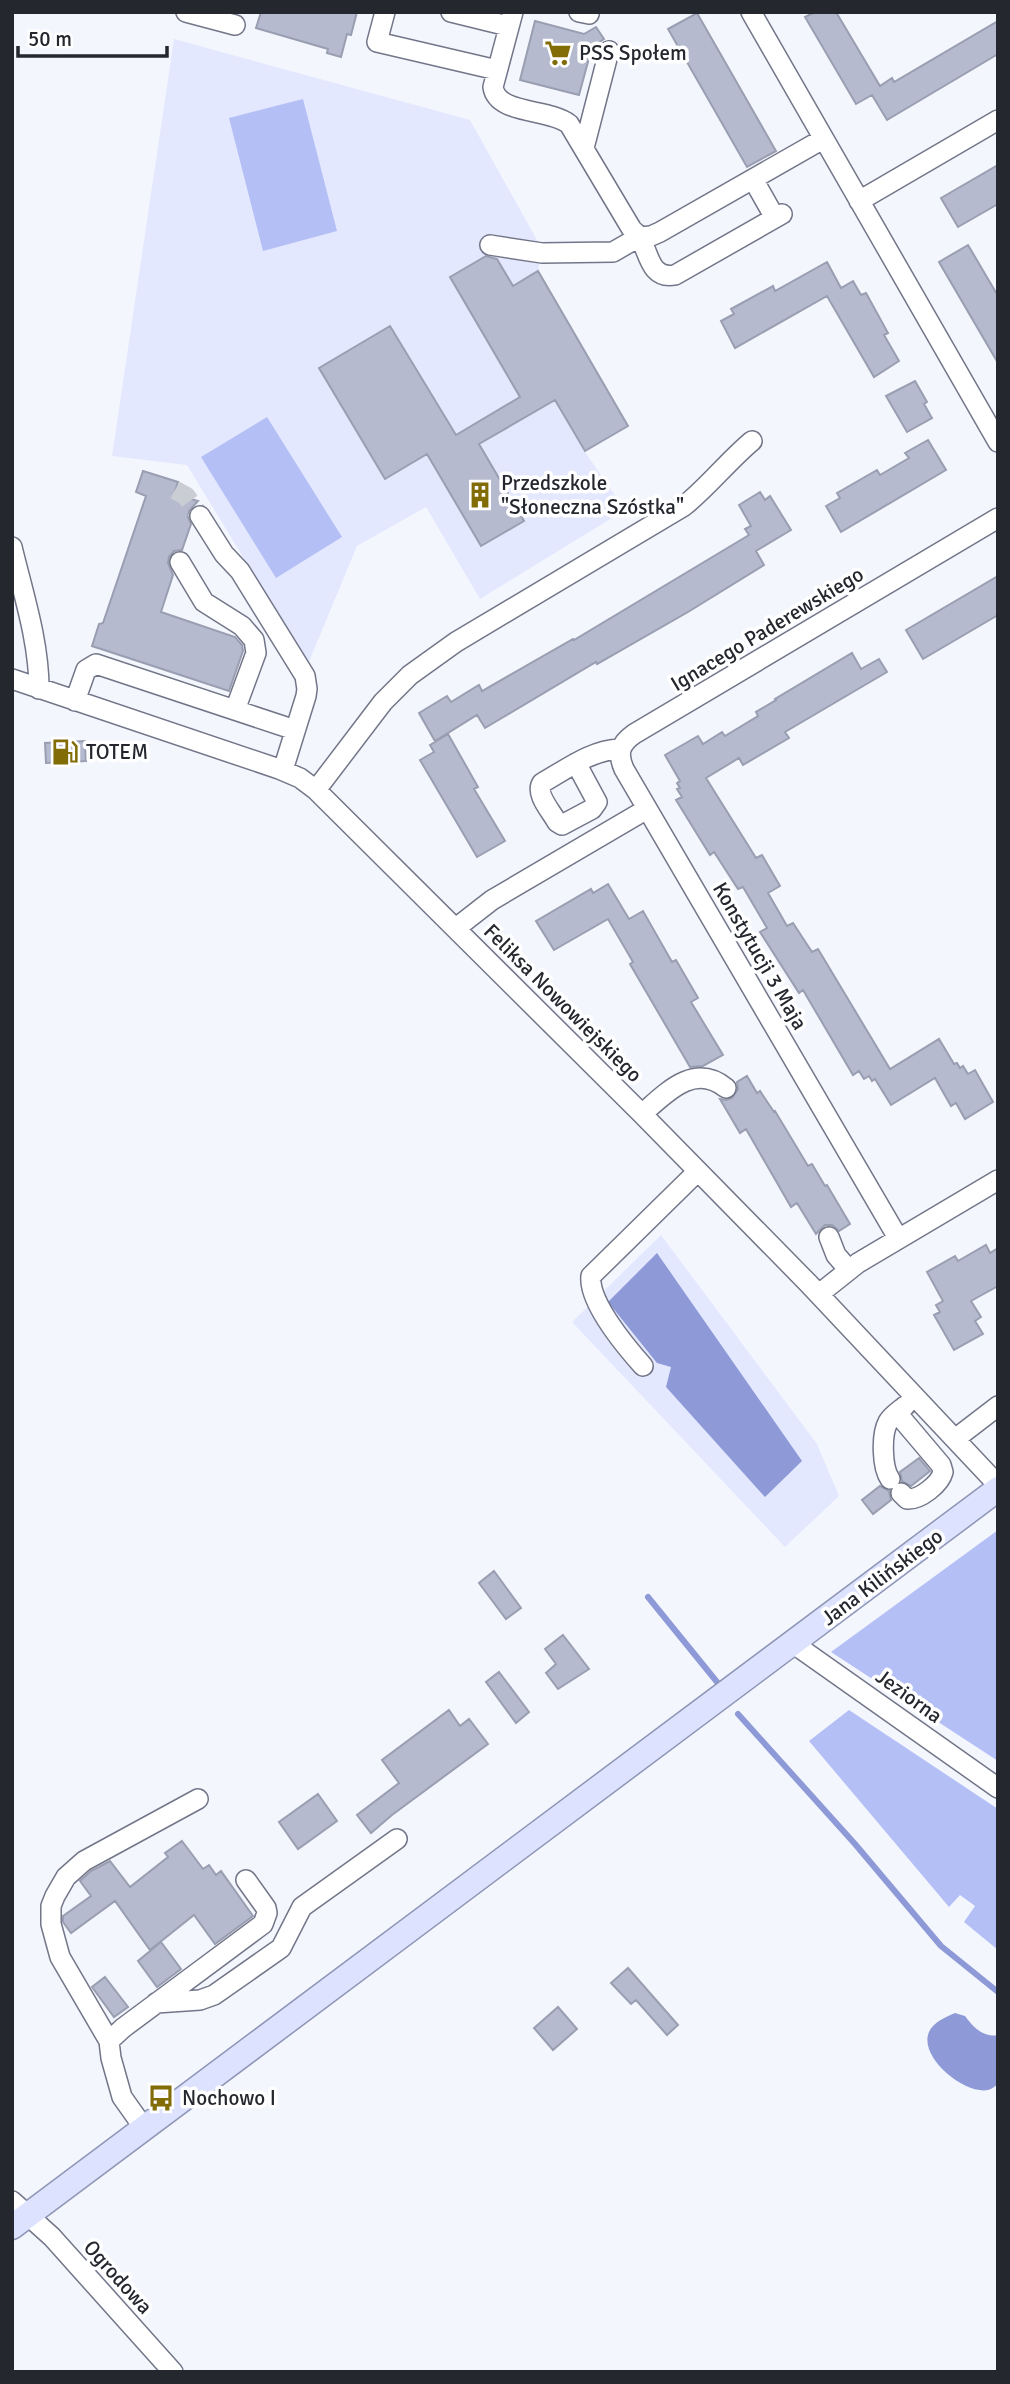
<svg xmlns="http://www.w3.org/2000/svg" width="1010" height="2384" viewBox="0 0 1010 2384" font-family="Signika,sans-serif">
<style>
.built{fill:#e3e8ff}
.green{fill:#b4bff6}
.water{fill:#8e9ad7}
.lines{fill:none;stroke-linecap:round;stroke-linejoin:round}
.stream{stroke:#8e9ad7;stroke-width:6}
.building{fill:#b5bace;stroke:#999eb1;stroke-width:2}
.minor-tunnel{stroke:#cbcdd4;stroke-width:19;stroke-dasharray:19 10;stroke-linecap:butt}
.minor-casing{stroke:#727688;stroke-width:22}
.major-casing{stroke:#8e95b5;stroke-width:27}
.minor{stroke:#fff;stroke-width:19}
.major{stroke:#dde3fe;stroke-width:24}
.labels{text-anchor:middle;stroke-width:7;stroke-linejoin:round;paint-order:stroke}
.poi-label{font-size:21px;fill:#25272e;stroke:#fff;text-anchor:start}
.street-label{font-size:21px;fill:#25272e;stroke:#fff}
</style>
<rect width="100%" height="100%" fill="#f4f6fe"/>
<path class="built" d="M174 39 470 120 542 249 538 271 628 426 585 452 625 510 480 599 426 507 357 546 308 664 187 465 112 456Z
M661 1235 817 1444 839 1496 785 1547 572 1322Z"/>
<path class="green" d="M303 99 337 231 263 251 229 118Z
M267 417 342 537 276 578 201 457Z
M998 1530V1761L831 1652Z
M849 1710 998 1809V1950L964 1922 975 1906 960 1895 949 1907 809 1741Z"/>
<path class="water" d="M657 1253 802 1461 765 1497 666 1387 671 1367 657 1363 608 1302Z
M955 2013 965 2016C973 2027 984 2038 998 2035V2084C995 2086 992 2089 988 2090 965 2095 918 2057 929 2032 933 2022 946 2017 955 2013Z"/>
<g class="lines">
<path class="stream" d="M648 1597 717 1682
M738 1714 855 1844 941 1946 998 1992"/>
</g>
<path class="building" d="M261 12H357L351 35 347 34 341 57 327 53 328 49 256 28Z
M815 12H836L880 86 892 78 894 82 998 21V54L887 120 872 95 856 104 805 17Z
M697 13 776 151 747 167 668 29Z
M535 21 584 34 596 27 604 39 592 47 579 95 520 80Z
M998 165V204L958 227 941 198Z
M968 245 998 296V363L939 262Z
M486 256 497 259 513 286 538 271 628 426 585 451 555 400 479 444 524 521 481 546 427 454 385 479 319 368 390 326 456 435 520 397 450 277Z
M827 262 841 288 853 281 861 295 866 293 888 333 884 335 899 361 874 377 827 296 735 348 721 321 734 314 731 309 773 286 775 291Z
M915 381 927 402 924 404 932 418 907 432 886 396Z
M928 440 946 470 841 532 826 506 840 498 837 493 877 470 880 475 909 458 905 453Z
M143 471 178 482 174 494 198 501 189 511 188 517 191 524 182 550 174 551 169 557 168 563 173 575 161 612 235 637 242 645 243 651 229 691 92 646 99 624 103 623 146 496 136 492Z
M760 492 765 500 770 496 791 530 756 551 764 565 688 612 597 664 596 662 485 728 477 715 435 741 419 713 447 696 451 702 479 685 482 691 573 639 574 640 749 535 745 529 751 526 739 505Z
M998 576V615L923 659 906 630Z
M852 653 861 669 879 659 887 672 785 732 789 738 743 765 739 758 706 778 756 858 762 855 780 886 768 893 787 926 793 923 812 952 818 949 890 1069 939 1039 954 1064 957 1063 960 1068 963 1066 968 1074 975 1070 993 1102 965 1119 956 1103 951 1106 935 1078 891 1105 875 1079 872 1081 869 1076 864 1079 859 1071 853 1075 803 990 799 993 760 932 767 928 743 887 738 889 714 852 710 855 676 800 682 797 677 789 680 788 677 783 680 781 665 755 698 736 703 744 722 732 725 736 758 716 756 712 776 700 775 699Z
M448 734 478 787 474 789 505 841 477 857 420 760 434 752 430 745Z
M85 741 86 761 46 763 45 743Z
M608 884 629 919 643 911 672 962 676 960 698 998 691 1002 723 1055 703 1066 690 1067 630 964 633 962 608 919 554 950 536 921 591 889 593 893Z
M747 1076 757 1093 760 1091 774 1112 775 1111 808 1166 812 1164 825 1186 827 1185 850 1224 839 1231 832 1225H825L816 1234 797 1203 791 1207 746 1129 740 1133 720 1099 726 1100 732 1098 738 1089 737 1082Z
M986 1245 990 1253 998 1248V1286L971 1301 981 1317 975 1321 983 1334 954 1350 934 1315 940 1312 936 1305 943 1301 927 1272 955 1256 958 1261Z
M919 1458 930 1471 911 1486 902 1481 900 1472Z
M880 1486 889 1491 891 1500 873 1514 862 1500Z
M494 1571 521 1608 506 1619 479 1583Z
M563 1635 589 1669 558 1689 546 1673 556 1664 545 1649Z
M499 1672 529 1712 516 1723 486 1682Z
M449 1710 460 1726 469 1719 488 1744 392 1815 371 1833 357 1815 399 1783 382 1760Z
M318 1794 337 1821 298 1849 279 1822Z
M182 1841 203 1869 209 1865 216 1875 221 1871 253 1916 215 1944 194 1915 150 1950 115 1901 71 1933 63 1922V1916L91 1896 80 1881 91 1871 110 1861 130 1887 168 1857 165 1853Z
M161 1942 181 1969 157 1987 138 1961Z
M628 1968 678 2025 667 2035 636 2000 631 2004 611 1983Z
M105 1977 128 2007 114 2017 92 1987Z
M558 2007 577 2029 553 2050 534 2028Z"/>
<g class="lines">
<path class="minor-tunnel" d="M175 490 186 496 200 516"/>
<g class="minor-casing">
<path id="minor" d="M186 12 235 25
M385 12 377 42 497 70
M451 12 508 26
M513 12 493 87C497 115 549 108 569 124L631 228C633 231 636 233 639 236 649 251 649 280 675 275L782 214
M579 12 589 14
M751 12 998 442
M584 148 609 51
M753 179 775 218
M859 201 998 120
M490 245 542 253 613 252 639 237 651 236 660 232 823 139
M200 516 224 554 240 571 305 676 307 689 306 696 283 770
M12 547C23 593 39 641 39 689
M180 562 204 602 242 626 254 640 256 653 235 710
M12 679 279 769 300 778 316 790 642 1114 808 1283 998 1485
M75 701 86 670 96 664 295 730
M576 763 597 802 592 809 562 825 557 822C551 811 535 794 542 783 567 769 591 750 620 749
M316 790 383 702 410 675 456 642 684 506C708 487 727 462 752 441
M456 928 492 900 647 809
M642 1114C666 1093 694 1062 726 1088
M829 1237 836 1255 848 1269
M898 1238 624 769C617 753 620 744 634 734L998 518
M819 1294 858 1263 998 1180
M643 1366C627 1348 588 1302 591 1276L698 1171
M897 1413 941 1465 943 1472C940 1484 920 1500 907 1499L901 1493
M955 1439 998 1406
M890 1479C882 1468 881 1435 888 1422 891 1416 899 1411 905 1406
M794 1644 998 1788
M156 2003 200 2000 214 1995 281 1948 302 1907 397 1839
M109 2041 123 2028 263 1924 267 1913 266 1908 246 1880
M144 2128 122 2097 111 2058 109 2041 60 1957 51 1924V1906L55 1896 66 1877 84 1861 198 1799
M12 2201 52 2237 173 2372"/>
</g>
<g class="major-casing">
<path id="major" d="M12 2227 998 1489"/>
</g>
<use href="#minor" class="minor"/>
<use href="#major" class="major"/>
</g>
<defs>
<g id="supermarket-bare" transform="scale(2.1)"><path d="M-6-5.5h2.5l.6 2H6L4.5 2H-2.5L-4.4-4H-6ZM-1.5 3.2a1.3 1.3 0 1 0 .1 0ZM3 3.2a1.3 1.3 0 1 0 .1 0Z" fill="#816c06" stroke="#fff" stroke-width="2.5" paint-order="stroke"/></g>
<g id="building-bare" transform="scale(2.1)"><path d="M-4-6H4V6H1V3H-1V6H-4ZM-2.5-4.3h1.7v1.8h-1.7ZM.8-4.3h1.7v1.8H.8ZM-2.5-1h1.7V.8h-1.7ZM.8-1h1.7V.8H.8Z" fill="#816c06" stroke="#fff" stroke-width="2.5" paint-order="stroke"/></g>
<g id="fuel-bare" transform="scale(2.1)"><path d="M-5.5-6h7V0h2V4h1.3V-2.5L3-4.5l.8-.8L6-3V5H2.5V1h-1V6h-7ZM-4.2-4.7v3.2H.2V-4.7Z" fill="#816c06" stroke="#fff" stroke-width="2.5" paint-order="stroke"/></g>
<g id="bus-bare" transform="scale(2.1)"><path d="M-5-6H5V4H4V6H2V4H-2V6H-4V4H-5ZM-3.5-4V0h7V-4ZM-3.5 1.2v1.5H-2V1.2ZM2 1.2v1.5H3.5V1.2Z" fill="#816c06" stroke="#fff" stroke-width="2.5" paint-order="stroke"/></g>
</defs>
<g fill-rule="evenodd">
<use href="#supermarket-bare" x="558" y="53"/>
<use href="#building-bare" x="480" y="495"/>
<use href="#fuel-bare" x="65" y="752"/>
<use href="#bus-bare" x="161" y="2098"/>
</g>
<g class="labels">
<g class="poi-label">
<text x="579" y="60">PSS Społem</text>
<text x="501" y="490">Przedszkole<tspan x="501" dy="24">"Słoneczna Szóstka"</tspan></text>
<text x="86" y="759">TOTEM</text>
<text x="182" y="2105">Nochowo I</text>
</g>
<g class="street-label">
<text transform="translate(767 629) rotate(-31)" y="7">Ignacego Paderewskiego</text>
<text transform="translate(760 956) rotate(60)" y="7">Konstytucji 3 Maja</text>
<text transform="translate(563 1003) rotate(45)" y="7">Feliksa Nowowiejskiego</text>
<text transform="translate(882 1577) rotate(-37)" y="7">Jana Kilińskiego</text>
<text transform="translate(909 1696) rotate(36)" y="7">Jeziorna</text>
<text transform="translate(118 2277) rotate(48)" y="7">Ogrodowa</text>
</g>
</g>
<rect width="1010" height="2384" fill="none" stroke="#25272e" stroke-width="28"/>
<path d="M18 46v10h149v-10" fill="none" stroke="#25272e" stroke-width="3.5"/>
<text x="28" y="46" font-size="21" fill="#25272e" stroke="#ffffff" stroke-width="5" paint-order="stroke">50 m</text>
</svg>
